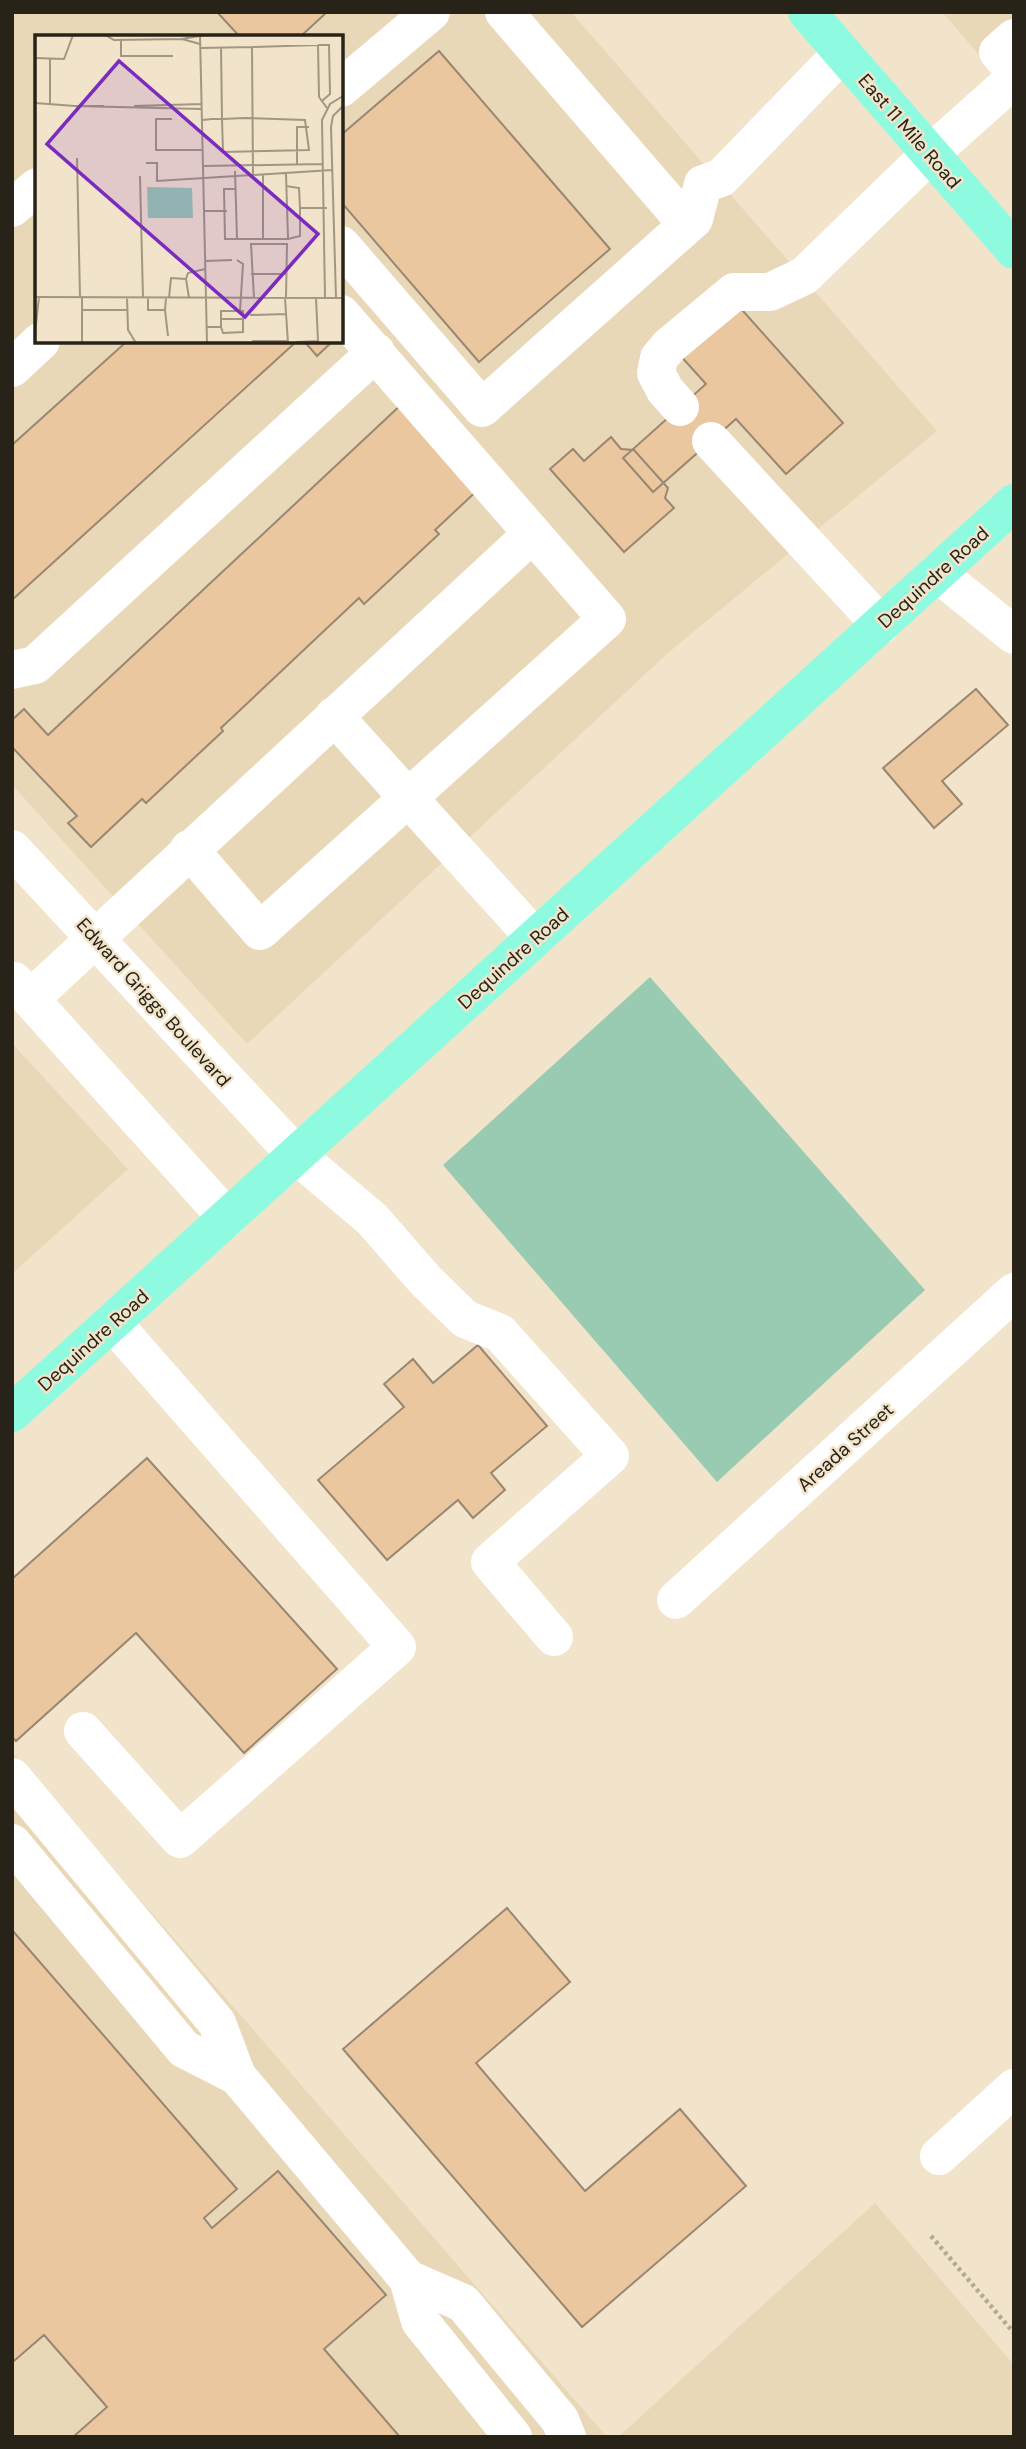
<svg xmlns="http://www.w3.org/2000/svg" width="1026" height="2449" viewBox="0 0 1026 2449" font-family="'DM Sans',sans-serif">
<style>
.built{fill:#e9d8b8;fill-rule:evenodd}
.green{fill:#98cbb2}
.building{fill:#eac79f;stroke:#998772;stroke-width:2}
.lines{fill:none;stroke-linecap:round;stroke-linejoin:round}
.path{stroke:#b4a994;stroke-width:4.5;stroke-dasharray:3.5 3.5;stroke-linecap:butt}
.minor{stroke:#fff;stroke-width:38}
.major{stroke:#8efbe0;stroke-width:38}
.labels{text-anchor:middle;stroke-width:5;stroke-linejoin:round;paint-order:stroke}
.street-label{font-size:19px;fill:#282319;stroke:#f2e4ca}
.inset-road{fill:none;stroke:#a19783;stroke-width:2}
.view{fill:#7b2cbf;fill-opacity:0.15;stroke:#7b2cbf;stroke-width:3.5}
.inset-edge{fill:none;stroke:#282319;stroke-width:3.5}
</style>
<rect width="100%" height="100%" fill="#f2e4ca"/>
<path class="built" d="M12 12H571L937 431 668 653 247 1044 12 785ZM37 37H341V341H37Z
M942 12H1014V96L961 34Z
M12 1043 128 1169 12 1274Z
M12 1752 607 2437H12Z
M875 2203 1014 2365V2437H618Z"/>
<path class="green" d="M650 977 925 1290 717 1482 443 1165Z"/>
<path class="building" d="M217 12H327L300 37H240Z
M439 51 610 249 479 362 341 202V135Z
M735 302 843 423 786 474 736 419 653 492 623 458 706 384 678 353Z
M123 341H297L12 600V445L125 343Z
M304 341H333L317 356Z
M404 402 482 486 435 530 439 534 364 604 359 598 221 728 223 731 146 803 142 799 91 847 68 823 77 816 12 747V720L24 709 48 735Z
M611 437 621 449 634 450 668 488 665 498 674 508 624 552 550 469 573 449 584 461Z
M976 689 1008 725 942 781 962 804 934 828 883 768Z
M478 1345 547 1426 491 1473 505 1490 473 1518 458 1500 387 1560 318 1480 404 1407 384 1384 413 1359 433 1383Z
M147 1458 337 1669 244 1753 136 1633 16 1741 12 1737V1579Z
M507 1908 570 1982 476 2063 585 2191 680 2109 746 2186 582 2327 343 2049Z
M12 1930 237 2189 204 2218 212 2228 278 2171 386 2295 324 2349 400 2437H73L107 2407 44 2335 14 2361 12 2359Z"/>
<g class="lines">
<path class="path" d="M931 2236 1014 2333"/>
<path class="minor" d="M504 12 687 224
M1014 38 998 52 1014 70
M341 88 431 12
M12 208 37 187
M341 245 482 408 694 219 703 184 721 178 842 53
M12 368 41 341
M680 407 665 390 656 373 659 358 669 346 734 292H770L804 276 930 154 1014 79
M711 441 881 625
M937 573 1014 635
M12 670 35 665 376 352
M334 716 535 938
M12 849 296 1155 372 1219 426 1281 465 1319 500 1333 610 1456 490 1562 554 1637
M189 849 260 931 607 619 341 314
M14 981 227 1218
M30 999 532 534
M676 1600 1014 1292
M83 1731 180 1839 397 1647 112 1322
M12 1777 217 2023 237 2076 408 2279 420 2321 513 2437
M12 1843 184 2049 237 2076
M939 2156 1014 2088
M408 2279 463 2303 560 2420 567 2437"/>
<path class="major" d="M807 12 1014 250
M12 1413 1014 503"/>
</g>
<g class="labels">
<g class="street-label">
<text transform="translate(910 131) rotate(49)" y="7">East 11 Mile Road</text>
<text transform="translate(933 577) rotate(-42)" y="7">Dequindre Road</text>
<text transform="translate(513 958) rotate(-42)" y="7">Dequindre Road</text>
<text transform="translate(154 1002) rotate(48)" y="7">Edward Griggs Boulevard</text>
<text transform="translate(93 1340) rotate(-42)" y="7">Dequindre Road</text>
<text transform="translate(845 1447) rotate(-42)" y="7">Areada Street</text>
</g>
</g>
<g transform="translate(35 35)">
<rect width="308" height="308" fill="#f2e4ca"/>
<path d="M112 152 157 153 158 183H113Z" fill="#98cbb2"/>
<path class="inset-road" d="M70 0 79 5 147 4M165 0 172 308M182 0H210M86 5V21H138M165 9 147 4 170 0M283 10H294L295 59 287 66M217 12 283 10 284 62 292 73M165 13 217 12 218 140M0 23 29 24 38 0M15 24V70M0 68 40 71M69 71H40L167 74M99 71 166 69M137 84H121V115H168M167 85 177 84H187L210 83 270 85 274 115 188 117 187 84 186 13M42 123 45 262M111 128H122V146L297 135M262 129V92H274M168 131 287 129M200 136 202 204M105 141 108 263M251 151 264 153 265 173V201L253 204M201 154H189L190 204H253L251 139M265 173H292M169 176H192M228 204V140M202 225 208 229 205 276M170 226 197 225M216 239H251M151 244 153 238 170 234M0 262 308 263M47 262V308M92 262 93 295 101 308M113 263V275H130L131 263M134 263 136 243 151 244 154 263M219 263 216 209H252L251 263M250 263 253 308M290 263 287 85 295 69 308 61M301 263 296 92 298 81 308 71M47 275H93M130 275 133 301M215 280 251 279M172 292H186V284H208V276H186V284M186 292 188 298 208 297V284M0 298 4 262M217 306H253M261 307 283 306 281 263"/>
<path class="view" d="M84 26 283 199 210 282 12 109Z"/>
<rect width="308" height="308" class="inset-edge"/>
</g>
<rect width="1026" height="2449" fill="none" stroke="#282319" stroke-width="28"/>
</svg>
